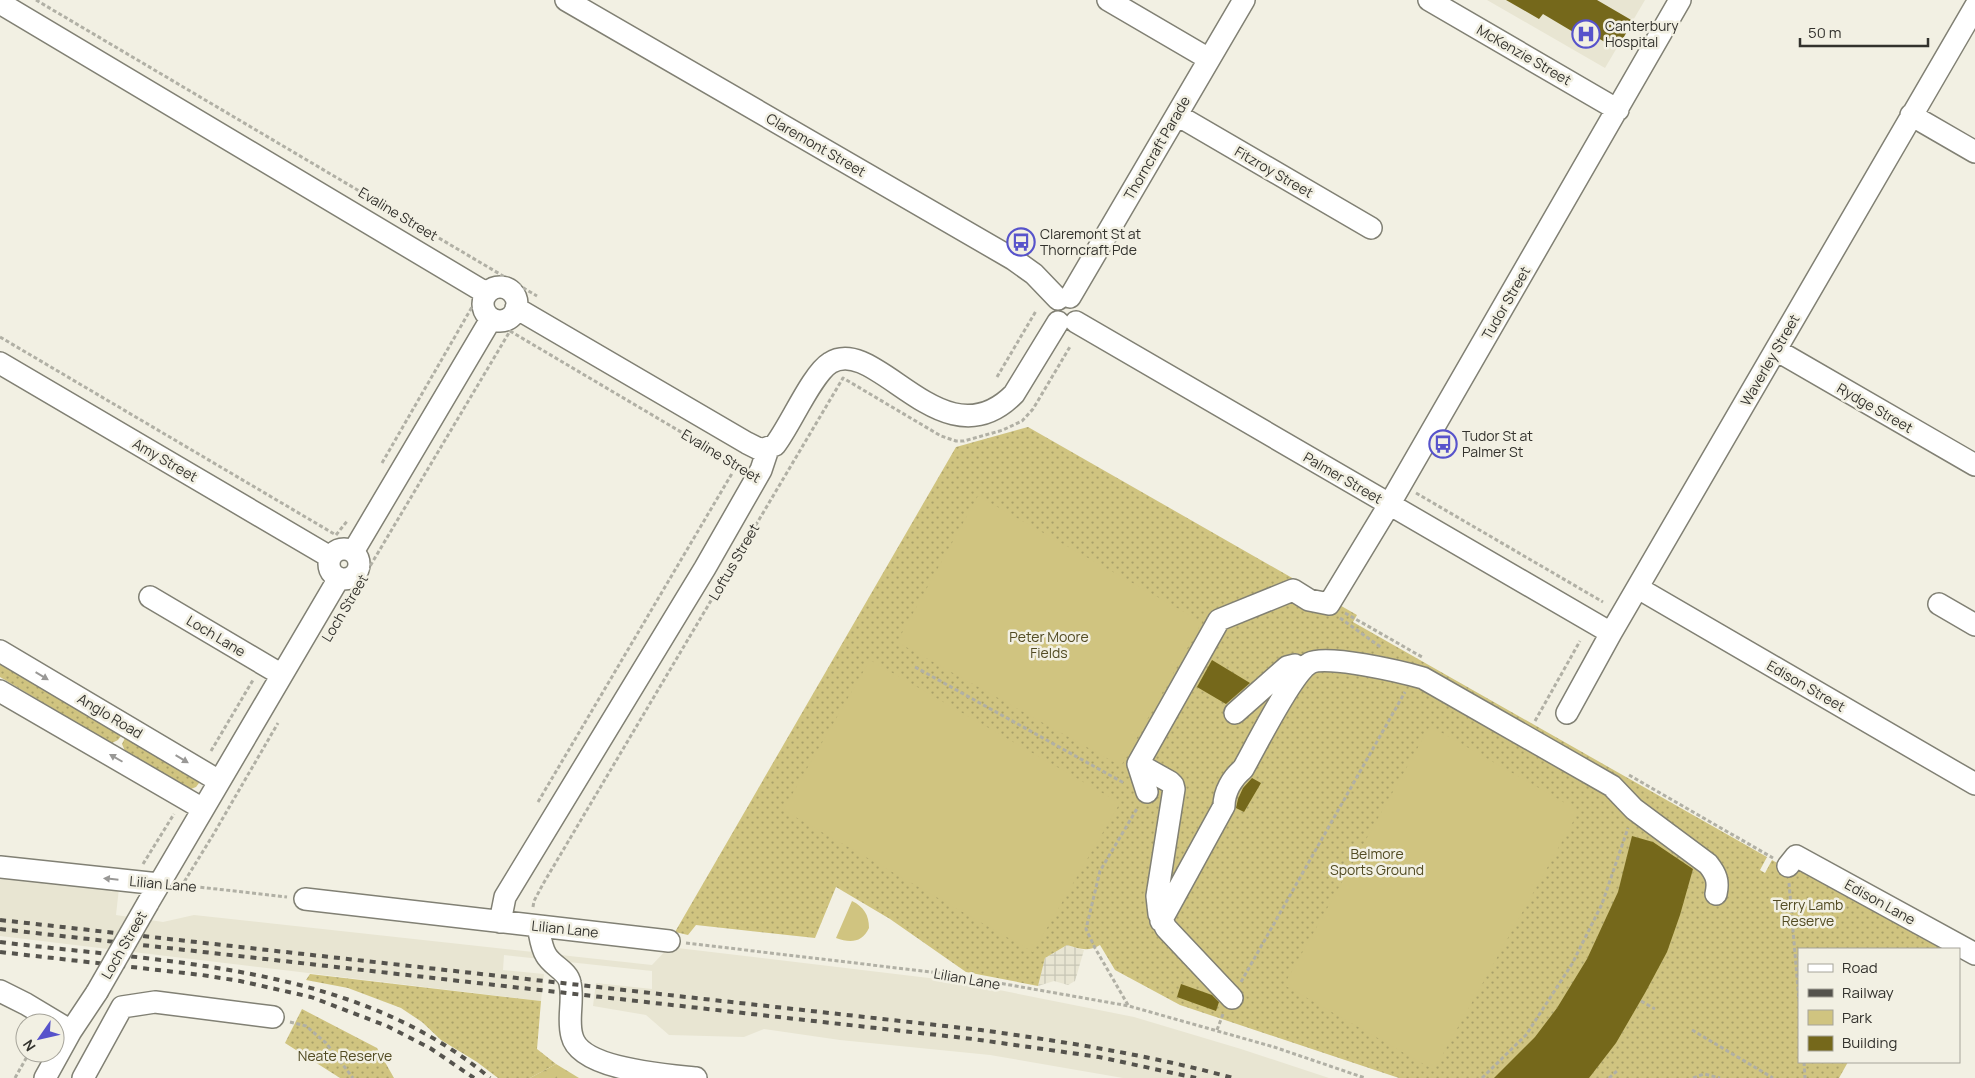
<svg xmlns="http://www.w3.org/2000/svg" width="1975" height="1078" viewBox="0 0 1975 1078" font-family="Manrope,sans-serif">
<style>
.built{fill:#e8e5d2}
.industrial{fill:url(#industrial-grid)}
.green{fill:url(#green-dots)}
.forest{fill:url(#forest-firs)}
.pitch{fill:#d0c480}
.building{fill:#75681b}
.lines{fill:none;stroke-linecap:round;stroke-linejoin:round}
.minor-casing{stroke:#818074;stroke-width:24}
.path{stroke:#b1b0a5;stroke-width:3;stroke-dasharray:4 2.5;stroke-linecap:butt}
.minor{stroke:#fff;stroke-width:21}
.rail{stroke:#55534d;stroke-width:4;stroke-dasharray:6 6;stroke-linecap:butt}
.minor-bridge-casing{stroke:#818074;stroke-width:24;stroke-linecap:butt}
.minor-bridge{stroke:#fff;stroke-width:21}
.oneway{fill:#999896}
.labels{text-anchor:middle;stroke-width:5;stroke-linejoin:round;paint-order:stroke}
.poi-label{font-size:14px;fill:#33322d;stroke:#f2f0e3;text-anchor:start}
.street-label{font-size:14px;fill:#33322d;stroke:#f2f0e3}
.park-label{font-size:14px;fill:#524b23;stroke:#f2f0e3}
</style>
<defs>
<pattern id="industrial-grid" width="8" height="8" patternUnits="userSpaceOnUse" patternTransform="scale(1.25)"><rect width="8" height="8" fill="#e8e5d2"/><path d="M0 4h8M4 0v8" fill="none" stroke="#c7c5b5"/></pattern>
<pattern id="green-dots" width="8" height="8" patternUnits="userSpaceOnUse" patternTransform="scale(1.25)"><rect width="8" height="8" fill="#d0c480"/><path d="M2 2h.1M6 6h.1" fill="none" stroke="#a9a069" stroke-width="1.8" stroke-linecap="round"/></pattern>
<pattern id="forest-firs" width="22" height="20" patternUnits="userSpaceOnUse" patternTransform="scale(1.25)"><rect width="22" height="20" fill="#d0c480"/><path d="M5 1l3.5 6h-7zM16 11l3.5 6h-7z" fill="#a9a069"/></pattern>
</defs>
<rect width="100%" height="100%" fill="#f2f0e3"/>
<path class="built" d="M1487 0H1645L1605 68Z
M0 875 119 888 116 915 163 922 194 915 652 965 669 947 954 981 1134 1017 1241 1049 1329 1078H1123L990 1055 840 1040 764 1029 744 1037 669 1035 646 1015 593 1006 596 983 652 989V971L504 955 503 970 544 974 541 1001 0 936Z"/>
<path class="industrial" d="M1067 945 1084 950 1075 981 1068 985 1054 981 1038 986 1045 958Z"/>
<path class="green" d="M1028 427 1357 615 1353 622 1767 857 1760 870 1765 873 1772 860 1779 864 1783 857 1948 949H1799V1062H1848L1839 1078H1399L1180 1005 1115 970 1100 945C1088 952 1080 949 1067 945L1045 958 1038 986 966 972 890 919 836 887 815 938 696 925 688 935 675 932 956 447Z
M0 659 120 731 121 736 118 740 112 743 107 741 0 677Z
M128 737 198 778 199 783 196 787 191 789 186 787 125 751 122 744 125 738Z
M310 974 541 1001 537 1049 556 1064 530 1078H498L477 1062 441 1040 422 1022 401 1008 348 988 306 980Z
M302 1009 377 1048 394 1078H340L285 1043Z"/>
<path class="forest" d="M556 1064 579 1078H530Z"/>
<path class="pitch" d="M978 496 1202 622 1121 766 897 642Z
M870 660 1120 803 1033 952 783 810Z
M1430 726 1579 811 1434 1070 1284 985Z
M852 901C864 907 869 915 869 928 862 943 850 943 836 938Z"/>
<path class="building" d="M1506 0H1597L1633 21 1617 49 1584 30 1580 36 1543 14 1539 19Z
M1212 660 1250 683 1226 704 1197 687Z
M1252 778 1261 783 1244 812 1236 808 1238 799 1243 788Z
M1632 836 1653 842 1693 869 1680 915 1667 952 1645 993 1616 1043 1589 1078H1494L1535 1037 1557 1008 1587 959 1618 892Z
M1181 984 1212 995 1219 1002 1216 1011 1177 997Z"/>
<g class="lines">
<g class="minor-casing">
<path id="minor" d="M566 0 1013 259 1034 274 1058 299
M1108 0 1209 59
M1429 0 1618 110
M0 3 486 293
M1177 115 1371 228
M1911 115 1975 152
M483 304a17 17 0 1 1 34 0a17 17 0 1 1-34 0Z
M1070 297 1244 0
M516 308 747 443 761 450 775 445C790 426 812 374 830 363 876 333 943 466 1014 394L1058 322
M1076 322 1611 633
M1776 350 1975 465
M0 363 330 557
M329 564a15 15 0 1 1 30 0a15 15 0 1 1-30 0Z
M353 552 491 319
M1638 588 1975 784
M150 597 282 675
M1939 604 1975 625
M0 651 219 781
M0 691 203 809
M1235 713 1287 667 1295 665 1302 669
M1567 713 1611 633 1975 7
M1138 764 1170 782 1173 785 1174 789 1157 896 1159 914 1166 928 1232 998
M1147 792 1138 764 1219 620 1293 590 1309 600 1329 604 1389 505 1680 0
M1788 866 1796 856 1975 954
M0 867 159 884
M305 899 669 941
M148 903 339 578
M1161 921 1224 806C1224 792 1232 778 1243 769 1255 748 1292 673 1310 663 1326 654 1402 672 1423 678L1612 786 1634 809 1708 864C1716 874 1719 881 1716 894
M500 922 505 897 705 568 761 470 768 449
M538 926C540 935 541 947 546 955 552 966 568 971 570 983 574 1001 567 1019 572 1036 580 1070 667 1075 696 1078
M0 991 26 1004 71 1031
M45 1078 71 1031 97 992
M83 1078 122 1007 155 1002 273 1017"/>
</g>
<path class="path" d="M36 0 537 296
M0 337 336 535 348 520
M997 377 1036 311
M382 463 472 307
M1416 493 1603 602
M357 588 510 331 742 468
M1345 613 1422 657
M1340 618 1382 648
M915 667 1124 783
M1535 721 1580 641
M211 751 253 680
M1629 775 1773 858
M538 802 737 465
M143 864 174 814
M1789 883 1799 1001
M181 885 287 897
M181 887 213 835 278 723
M533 907 534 901 543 884 843 378 941 436 956 441H964L1003 430 1022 421 1033 409 1071 345
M686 943 948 974 1129 1006 1274 1047 1365 1078
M1241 982 1405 692
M1641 1001 1655 1009
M1128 1005 1095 948 1086 929 1100 871 1138 807
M290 1022 306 1026 326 1043 353 1078
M1217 1030 1223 1014
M1692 1030 1773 1078
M1804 1062 1805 1078
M15 1078 29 1053
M1482 1078 1526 1035 1572 964 1602 904 1628 828
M1609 1078 1618 1070
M1693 1078 1704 1074 1720 1078"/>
<use href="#minor" class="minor"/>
<path class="rail" d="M0 920 981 1030C1066 1042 1150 1055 1233 1078
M0 929 973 1039 1099 1057 1196 1078
M0 942C167 963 354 964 490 1078
M0 952 202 975 240 981 311 997 387 1026 430 1048 474 1078"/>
<g class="minor-bridge-casing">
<path id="minor-bridge" d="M97 992 148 903"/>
</g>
<use href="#minor-bridge" class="minor-bridge"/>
</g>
<defs><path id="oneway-solid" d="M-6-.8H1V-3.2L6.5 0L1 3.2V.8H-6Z" transform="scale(1.25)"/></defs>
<g class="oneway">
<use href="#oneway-solid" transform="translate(42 676) rotate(31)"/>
<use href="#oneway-solid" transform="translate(116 758) rotate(-150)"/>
<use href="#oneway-solid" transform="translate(182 759) rotate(31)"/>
<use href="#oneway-solid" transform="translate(111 879) rotate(-174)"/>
</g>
<defs>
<g id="hospital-ring" transform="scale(1.4375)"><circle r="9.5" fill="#f2f0e3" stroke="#5753cb" stroke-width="1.5"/><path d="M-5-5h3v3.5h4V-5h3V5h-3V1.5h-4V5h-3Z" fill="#5753cb"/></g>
<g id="bus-ring" transform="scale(1.4375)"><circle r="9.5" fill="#f2f0e3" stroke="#5753cb" stroke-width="1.5"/><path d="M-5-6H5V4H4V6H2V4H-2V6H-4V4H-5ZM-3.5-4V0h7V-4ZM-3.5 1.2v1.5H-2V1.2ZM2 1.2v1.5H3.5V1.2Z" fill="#5753cb"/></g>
</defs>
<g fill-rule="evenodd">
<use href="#hospital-ring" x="1586" y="34"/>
<use href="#bus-ring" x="1021" y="242"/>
<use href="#bus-ring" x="1443" y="444"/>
</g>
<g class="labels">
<g class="poi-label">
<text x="1605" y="31">Canterbury<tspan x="1605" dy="16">Hospital</tspan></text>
<text x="1040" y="239">Claremont St at<tspan x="1040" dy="16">Thorncraft Pde</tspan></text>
<text x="1462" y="441">Tudor St at<tspan x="1462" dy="16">Palmer St</tspan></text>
</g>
<g class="street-label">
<text transform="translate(1524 55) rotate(30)" y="5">McKenzie Street</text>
<text transform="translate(816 145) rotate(30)" y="5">Claremont Street</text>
<text transform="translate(1157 148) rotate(-60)" y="5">Thorncraft Parade</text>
<text transform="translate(1274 172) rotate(30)" y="5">Fitzroy Street</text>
<text transform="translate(398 214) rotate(31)" y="5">Evaline Street</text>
<text transform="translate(1506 303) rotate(-60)" y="5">Tudor Street</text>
<text transform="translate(1770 360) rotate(-60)" y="5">Waverley Street</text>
<text transform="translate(1875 408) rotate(30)" y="5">Rydge Street</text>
<text transform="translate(721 456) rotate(31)" y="5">Evaline Street</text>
<text transform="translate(165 460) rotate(30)" y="5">Amy Street</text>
<text transform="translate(1343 478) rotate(30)" y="5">Palmer Street</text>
<text transform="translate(734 562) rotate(-60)" y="5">Loftus Street</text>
<text transform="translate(345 608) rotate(-59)" y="5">Loch Street</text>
<text transform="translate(216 636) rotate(31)" y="5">Loch Lane</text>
<text transform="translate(1806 686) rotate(30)" y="5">Edison Street</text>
<text transform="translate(110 716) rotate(31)" y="5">Anglo Road</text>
<text transform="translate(163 884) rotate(5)" y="5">Lilian Lane</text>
<text transform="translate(1880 902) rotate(29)" y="5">Edison Lane</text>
<text transform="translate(565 929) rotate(6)" y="5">Lilian Lane</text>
<text transform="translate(124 945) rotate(-60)" y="5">Loch Street</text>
<text transform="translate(967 979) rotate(10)" y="5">Lilian Lane</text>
</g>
<g class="park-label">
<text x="1049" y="642">Peter Moore<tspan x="1049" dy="16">Fields</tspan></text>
<text x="1377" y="859">Belmore<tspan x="1377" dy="16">Sports Ground</tspan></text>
<text x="1808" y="910">Terry Lamb<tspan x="1808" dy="16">Reserve</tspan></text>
<text x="345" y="1061">Neate Reserve</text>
</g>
</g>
<rect x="1798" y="948" width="162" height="115" fill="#f2f0e3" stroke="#a6a49a"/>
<rect x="1808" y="964" width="25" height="8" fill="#ffffff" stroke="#a6a49a"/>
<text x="1842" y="973" font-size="15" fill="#33322d">Road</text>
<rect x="1808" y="989" width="25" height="8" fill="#55534d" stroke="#a6a49a"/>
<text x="1842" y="998" font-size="15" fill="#33322d">Railway</text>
<rect x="1808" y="1010" width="25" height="15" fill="#d0c480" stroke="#a6a49a"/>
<text x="1842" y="1023" font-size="15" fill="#33322d">Park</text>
<rect x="1808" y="1036" width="25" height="15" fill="#75681b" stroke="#a6a49a"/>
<text x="1842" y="1048" font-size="15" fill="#33322d">Building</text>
<g transform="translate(40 1038) rotate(236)"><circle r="24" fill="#f2f0e3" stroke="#a6a49a"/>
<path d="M0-4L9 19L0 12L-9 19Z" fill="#5753cb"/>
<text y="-8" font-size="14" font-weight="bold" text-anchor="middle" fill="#33322d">N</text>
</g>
<path d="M1800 38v8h128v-8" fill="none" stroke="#33322d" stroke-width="2.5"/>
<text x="1808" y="38" font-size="15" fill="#33322d" stroke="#f2f0e3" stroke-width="4" paint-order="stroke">50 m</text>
</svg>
